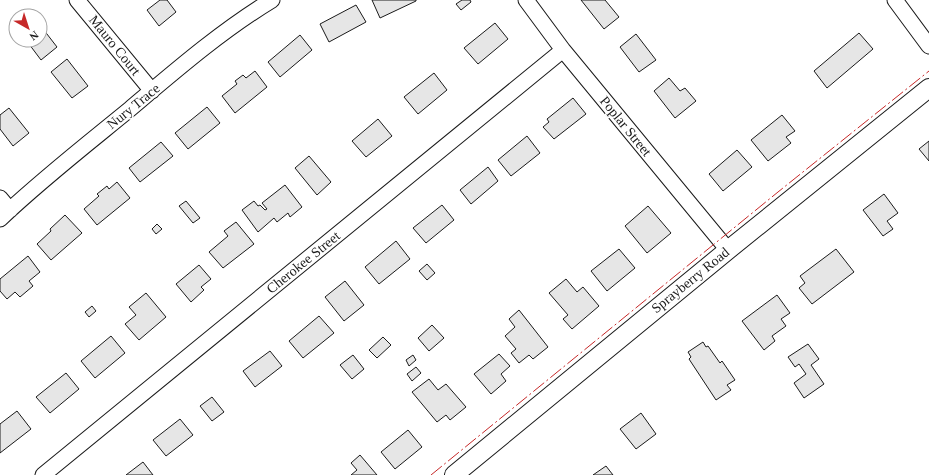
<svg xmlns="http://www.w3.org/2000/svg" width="929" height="475" viewBox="0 0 929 475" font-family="'Times New Roman',serif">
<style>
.building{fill:#e6e6e6;stroke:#1a1a1a}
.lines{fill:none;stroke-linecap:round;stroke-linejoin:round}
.minor-casing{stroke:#1a1a1a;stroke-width:17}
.tertiary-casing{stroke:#1a1a1a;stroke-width:20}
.minor{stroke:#fff;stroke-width:15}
.tertiary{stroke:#fff;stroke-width:18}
.power{stroke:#c62828;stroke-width:1;stroke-dasharray:14 3 2 3;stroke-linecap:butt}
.labels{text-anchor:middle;stroke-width:3;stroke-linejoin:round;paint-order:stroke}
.street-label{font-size:14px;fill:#1a1a1a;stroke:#fff}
</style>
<rect width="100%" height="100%" fill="#fff"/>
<path class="building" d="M160 0H167L176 12 159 26 147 10Z
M372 0H416V1L380 18Z
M462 0H470L471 2 461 10 456 4Z
M581 0H605L619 17 604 29Z
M356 5 366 22 329 42 320 24Z
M495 23 508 39 478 64 464 48Z
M40 25 57 47 41 60 26 40H40Z
M859 33 873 49 827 88 814 71Z
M636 34 656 60 639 72 620 47Z
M300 35 312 50 280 77 268 62Z
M67 59 88 86 72 98 51 72Z
M255 71 267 87 235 113 222 96 237 84 235 81 243 75 246 78Z
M434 73 447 90 418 114 404 97Z
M669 78 680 91 685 88 696 101 675 118 654 91Z
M573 98 586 114 554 139 543 127 549 122 547 119Z
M207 107 220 123 188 149 175 133Z
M9 108 29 133 13 146 0 129V115Z
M782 115 795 131 786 137 791 143 768 161 751 140Z
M378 119 392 136 366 157 352 141Z
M527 136 540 153 511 176 498 160Z
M929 141V161L919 149Z
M161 142 173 156 140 182 129 168Z
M737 150 752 167 723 191 709 174Z
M309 156 331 182 317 195 295 168Z
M488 167 498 181 471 204 460 190Z
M117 182 130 198 97 225 84 209 99 196 97 194 107 186 109 189Z
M285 185 302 207 290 217 288 213 277 222 274 218 258 232 242 210 254 201 258 206 260 205 265 210 267 209 262 203Z
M884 194 898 213 887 221 893 229 883 236 863 210Z
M186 201 200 218 193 223 179 206Z
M442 205 454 220 426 243 413 228Z
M648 206 671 233 647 253 625 226Z
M65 215 82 233 51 260 37 244 51 231 50 229Z
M236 222 254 244 223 268 209 252 228 236 224 231Z
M157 224 162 229 156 234 152 229Z
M396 241 410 259 379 284 365 267Z
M619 249 635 268 607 291 591 271Z
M836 249 854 272 812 304 799 288 805 283 800 276Z
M28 256 40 272 29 281 33 286 20 297 15 292 7 299 0 291V279Z
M427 264 435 273 427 280 419 271Z
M199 265 211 279 201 287 204 290 191 302 176 284Z
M566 279 577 292 583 287 599 306 572 329 563 319 568 315 549 293Z
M345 281 364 305 344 321 325 297Z
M146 293 166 317 139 340 125 324 136 315 129 307Z
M777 295 790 313 781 319 786 326 772 336 775 341 764 350 742 321Z
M92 306 96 311 89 317 85 312Z
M519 310 548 347 533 359 529 355 519 363 511 353 516 349 505 336 515 327 509 319Z
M319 316 334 333 303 358 289 341Z
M432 325 444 338 429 351 418 338Z
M111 336 125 353 95 378 81 361Z
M383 337 391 345 377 358 369 350Z
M703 342 706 347 708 346 720 363 722 361 735 380 727 385 731 390 716 400 689 359 691 357 688 352Z
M808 344 819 359 811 365 824 384 804 398 794 383 806 374 799 364 795 367 788 357Z
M270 351 282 366 255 387 243 371Z
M499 354 510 366 501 374 506 381 491 394 474 374Z
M353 355 364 369 352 379 340 365Z
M413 355 416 360 409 366 406 360Z
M416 367 421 373 412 381 407 374Z
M66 373 79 389 50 413 36 397Z
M429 379 438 390 446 384 466 407 450 420 446 415 437 422 412 392Z
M212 397 224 412 212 421 200 406Z
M17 411 31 429 0 453V424Z
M641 413 656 434 636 449 620 429Z
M180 419 193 435 166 456 153 440Z
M408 430 422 447 395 469 381 452Z
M360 455 377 475H351L357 470 351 463Z
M143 462 153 475H126Z
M606 466 613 475H593Z"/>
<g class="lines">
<g class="minor-casing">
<path id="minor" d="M77 0 152 91
M526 0 563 50 728 250
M895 0 929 46
M0 198 10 210
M0 219C41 180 86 145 130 109 175 71 221 31 272 0
M43 475 563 50"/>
</g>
<g class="tertiary-casing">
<path id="tertiary" d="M454 475 728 250 929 88"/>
</g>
<use href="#minor" class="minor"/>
<use href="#tertiary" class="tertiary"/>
<path class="power" d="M431 475 778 192 929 71"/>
</g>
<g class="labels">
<g class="street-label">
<text transform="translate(115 45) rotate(51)" y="5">Mauro Court</text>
<text transform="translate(133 106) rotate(-39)" y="5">Nury Trace</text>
<text transform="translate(626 126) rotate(51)" y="5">Poplar Street</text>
<text transform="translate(303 262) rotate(-39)" y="5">Cherokee Street</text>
<text transform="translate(690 280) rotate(-39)" y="5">Sprayberry Road</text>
</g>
</g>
<g transform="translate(28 28) rotate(141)"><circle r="19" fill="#ffffff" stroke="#a3a3a3"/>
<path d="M0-3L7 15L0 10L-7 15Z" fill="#c62828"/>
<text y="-6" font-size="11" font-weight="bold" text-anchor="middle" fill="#1a1a1a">N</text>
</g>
</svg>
